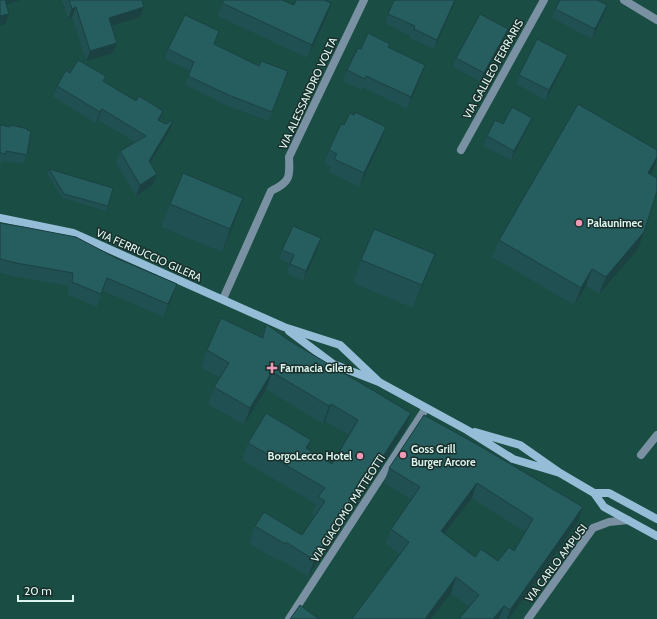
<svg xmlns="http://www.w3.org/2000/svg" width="657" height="619" viewBox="0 0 657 619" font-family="Cabin,sans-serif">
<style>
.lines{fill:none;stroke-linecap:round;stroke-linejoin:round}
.street{stroke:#7991a2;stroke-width:8}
.secondary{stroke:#96bdd7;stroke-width:8}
.wall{fill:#215052;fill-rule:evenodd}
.shaded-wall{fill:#1b4142}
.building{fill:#265d5f;stroke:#1b4142;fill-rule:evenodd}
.poi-dot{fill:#f09ab7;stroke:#192e2a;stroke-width:1.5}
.labels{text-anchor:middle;stroke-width:3;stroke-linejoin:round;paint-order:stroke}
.street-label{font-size:11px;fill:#dcf6ef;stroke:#192e2a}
.poi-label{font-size:11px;font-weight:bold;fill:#dcf6ef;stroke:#192e2a;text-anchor:start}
</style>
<rect width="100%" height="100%" fill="#1a4d43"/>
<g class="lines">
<path class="street" d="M624 0 657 20
M461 150 544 0
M223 299 271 191C290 182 290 178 289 157L364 0
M641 455 657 435
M289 619 426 408
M528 619 593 528 609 522 628 520"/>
<path class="secondary" d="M0 218 73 233 284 327 340 345 379 382
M289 331 333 364 379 382 467 430 513 459 560 473
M475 432 520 445 560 473 594 493 604 507 657 536
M594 493H609L657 519"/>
</g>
<path class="wall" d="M62 0H142L144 7 140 17 111 26 113 53 86 61 72 17 68 19Z
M455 0 452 8 434 49 410 38 411 36 385 23 388 14Z
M222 3 294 5 327 16 307 58 218 16Z
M555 9 604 14 592 39 552 18Z
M504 38 481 82 453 67 456 58Z
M214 44 259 66 288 71 269 121 228 106 185 85 190 71 165 59 168 49Z
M388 47 421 76 407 109 362 87 361 90 343 81 347 70 361 49Z
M568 55 564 64 546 100 516 84 519 75Z
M70 73 104 82 136 101 163 111 160 121 166 124 174 119 170 130 151 163 157 174 153 185 136 196 116 163 120 151 135 142 98 120 96 123 53 97 57 86Z
M532 118 528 127 511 160 483 146 487 136 503 124Z
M0 125 27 155 23 164 3 161 2 164 0 163Z
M381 140 359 187 329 172 331 167 324 164 329 150Z
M657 150V160L654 169 650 174 644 232 638 249 599 294 586 286 574 305 492 257 499 240Z
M49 169 108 206 106 211 62 198 47 174Z
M243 198 235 221 222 252 161 227 170 204Z
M0 223 116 258 177 284 164 317 103 291 97 307 68 295V286L11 276 0 273Z
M321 238 318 247 303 281 286 273 290 264 279 259 282 250Z
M435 254 426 277 413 308 353 283 361 260Z
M266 324 405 430 374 478 370 475 337 531 308 577 279 559 278 561 249 543 255 526 302 535 315 516 312 514 316 504 242 460 248 443 311 440 308 449 332 464 349 435 325 421 323 424 266 389 244 425 208 404 214 387 220 378 201 367 207 350 261 337Z
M424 415 578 522 509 619H459L469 607 451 593 431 619H352L400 555 386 544 391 529 411 500 384 483 389 468ZM472 498 525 532 514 551 498 561 475 557 445 534Z"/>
<path class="shaded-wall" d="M3 0H20L1 6Z
M455 0 452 8 434 49 437 40Z
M331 3 327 16 307 58 312 45Z
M607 5 604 14 592 39 595 29Z
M76 7 72 17 68 19 72 9Z
M144 7 140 17 105 28 109 18Z
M9 14 5 24 0 25V16Z
M508 29 504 38 481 82 484 73Z
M117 43 113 53 86 61 90 51Z
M568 55 564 64 546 100 549 90Z
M425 65 421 76 407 109 411 97Z
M102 109 98 120 96 123 100 112Z
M163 111 159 122 158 120Z
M532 118 528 127 511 160 514 151Z
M174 119 170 130 145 172 149 161Z
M386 127 381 140 359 187 364 173Z
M657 157V160L654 169 641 190 648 173Z
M157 174 153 185 136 196 140 185Z
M243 198 235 221 222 252 230 229Z
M644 232 638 249 599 294 606 277Z
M321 238 318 247 303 281 306 271Z
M435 254 426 277 413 308 422 285Z
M592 269 586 286 574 305 581 288Z
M177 284 172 297 164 317 168 304Z
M272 372 266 389 244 425 250 408Z
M331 404 325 421 323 424 329 406Z
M411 413 405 430 374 478 380 461Z
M311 440 305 457 306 448Z
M376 458 370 475 337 531 308 577 314 560Z
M477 483 472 498 435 546 441 531Z
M583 507 578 522 509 619H507L510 610Z
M456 577 451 593 431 619H425Z
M504 606 499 619H493Z"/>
<path class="building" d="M0 0H5L9 14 0 16Z
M69 0H142L144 7 109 18 117 43 90 51 76 7 72 9Z
M224 0H282L294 5 296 0H324L331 3 312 45 222 3Z
M394 0H455L437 40 414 29 415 26 388 14Z
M560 0H597L607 5 595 29 555 9Z
M480 14 508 29 484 73 456 58Z
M185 15 219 31 214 44 259 66 261 61 288 71 272 112 231 96 188 76 194 62 168 49Z
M368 33 390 44 388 47 425 65 411 97 366 76 365 79 347 70 358 48 361 49Z
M537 39 568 55 549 90 519 75Z
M78 60 106 76 103 81 136 101 139 96 163 111 158 120 166 124 174 119 149 161 157 174 140 185 120 151 146 136 102 109 100 112 57 86 66 70 70 73Z
M578 104 657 150V157L648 173 657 178V191L644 232 606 277 592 269 581 288 499 240Z
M512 107 532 118 514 151 487 136 495 120 503 124Z
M355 112 386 127 364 173 334 159 337 154 329 150 341 124 344 125 350 113 354 115Z
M0 125 10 127 11 125 28 129 27 130 31 131 27 155 6 151V154L0 153Z
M49 169 113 188 108 206 64 194Z
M183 173 243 198 230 229 170 204Z
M0 223 24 227 76 237 116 258 177 284 168 304 107 278 101 294 72 282 73 273 16 263 0 259Z
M293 226 321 238 306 271 290 264 294 255 282 250Z
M374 229 435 254 422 285 361 260Z
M221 318 263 338 266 324 290 341 411 413 380 461 376 458 343 514 314 560 286 542 285 544 255 526 264 512 302 535 325 501 318 497 325 488 248 443 266 413 311 440 306 448 332 464 358 420 331 404 329 406 272 372 250 408 214 387 229 363 207 350Z
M424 415 480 446 583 507 510 610 504 606 493 619H459L479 595 456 577 425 619H352L409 542 391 529 420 487 389 468ZM477 483 533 519 514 551 509 547 498 561 481 549 475 557 441 531Z
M300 605 319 619H290Z"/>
<g class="poi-dot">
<circle cx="579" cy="223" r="4"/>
<path d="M270 362h4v4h4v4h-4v4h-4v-4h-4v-4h4z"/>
<circle cx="403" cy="455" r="4"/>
<circle cx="360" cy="456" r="4"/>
</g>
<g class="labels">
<g class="street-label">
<text transform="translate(493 69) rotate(-61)" y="4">VIA GALILEO FERRARIS</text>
<text transform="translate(308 93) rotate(-65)" y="4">VIA ALESSANDRO VOLTA</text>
<text transform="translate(149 255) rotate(24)" y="4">VIA FERRUCCIO GILERA</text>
<text transform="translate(348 508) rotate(-57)" y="4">VIA GIACOMO MATTEOTTI</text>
<text transform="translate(556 563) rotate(-53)" y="4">VIA CARLO AMPUSI</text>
</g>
<g class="poi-label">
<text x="587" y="227">Palaunimec</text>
<text x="280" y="372">Farmacia Gilera</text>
<text x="411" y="453">Goss Grill<tspan x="411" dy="13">Burger Arcore</tspan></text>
<text x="352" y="460" text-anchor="end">BorgoLecco Hotel</text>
</g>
</g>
<path d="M18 595v6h55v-6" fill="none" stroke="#dcf6ef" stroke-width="2"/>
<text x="24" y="595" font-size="12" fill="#dcf6ef" stroke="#192e2a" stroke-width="3" paint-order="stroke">20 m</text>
</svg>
